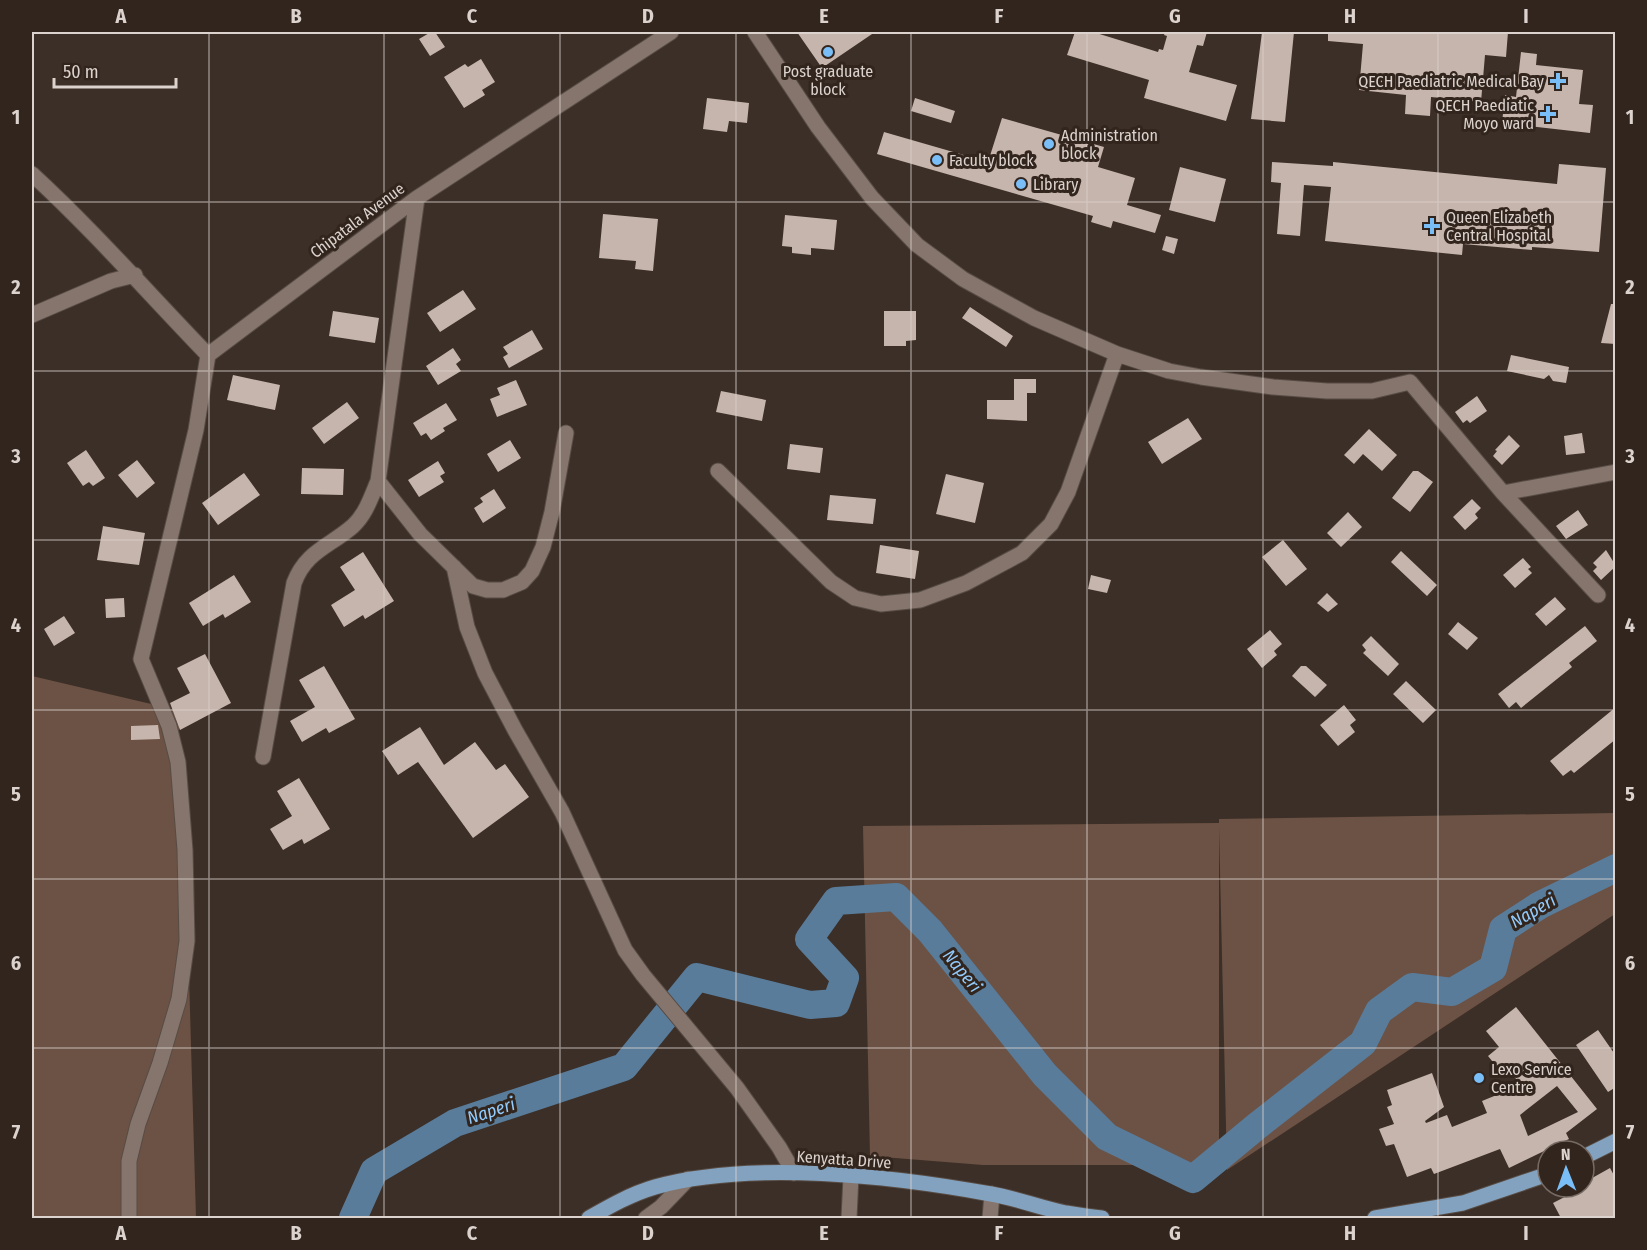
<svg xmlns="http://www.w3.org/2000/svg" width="1647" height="1250" viewBox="0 0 1647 1250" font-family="'Fira Sans Condensed',sans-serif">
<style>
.green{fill:#6c5244}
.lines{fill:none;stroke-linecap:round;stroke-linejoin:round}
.river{stroke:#597c9b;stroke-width:28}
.building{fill:#c6b5ac;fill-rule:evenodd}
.minor-casing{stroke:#574c45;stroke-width:17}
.major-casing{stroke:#574c45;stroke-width:17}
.minor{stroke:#85756c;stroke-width:15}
.major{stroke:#83a2bf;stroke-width:15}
.grid{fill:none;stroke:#dcd3ce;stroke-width:1.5;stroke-opacity:0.55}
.poi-dot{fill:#7abef8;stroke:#32251d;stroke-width:2}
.labels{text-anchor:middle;stroke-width:6;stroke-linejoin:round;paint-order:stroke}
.poi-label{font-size:16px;fill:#dcd3ce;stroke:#32251d;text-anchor:start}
.street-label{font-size:16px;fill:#dcd3ce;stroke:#32251d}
.water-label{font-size:18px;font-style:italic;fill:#92cbfd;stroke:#32251d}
.neatline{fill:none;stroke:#dcd3ce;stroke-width:2}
.grid-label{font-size:20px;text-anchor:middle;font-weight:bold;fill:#dcd3ce}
</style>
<rect width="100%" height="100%" fill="#3c2f27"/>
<path class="green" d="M32 676 181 711 179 730 185 838 196 1218H32Z
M1615 813V914L1227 1170 1219 827V1165H983L870 1156 863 826 1219 823V819Z"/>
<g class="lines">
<path class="river" d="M353 1218 374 1171 455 1123 624 1067 697 977 810 1005 836 1003 845 978 809 939 836 901 896 897 930 931 1045 1075 1107 1137 1193 1179 1257 1126 1363 1043 1379 1011 1412 987 1452 992 1493 968 1503 929 1540 905 1616 868"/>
</g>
<path class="building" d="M431 32H435L445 47 430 56 419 39Z
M797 32H875L822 68Z
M1075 32H1093L1158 52 1159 49 1163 50 1167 36 1164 35 1165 32H1207L1203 46 1197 45 1189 72 1237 85 1226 121 1144 98 1149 80 1067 55Z
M1262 32H1294L1285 122 1251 119Z
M1328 32H1508L1506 57 1485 55 1481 102 1431 97 1430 116 1405 114 1406 95 1359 90 1363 44 1328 41Z
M1521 52 1537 54 1536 65 1583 70 1579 104 1593 105 1590 133 1502 123 1505 95 1516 97Z
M481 59 495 82 482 90 485 95 464 108 444 77 465 64 468 67Z
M707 98 749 103 747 123 729 121 727 132 703 129Z
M915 98 955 111 951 123 911 111Z
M1002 118 1104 147 1098 167 1135 178 1127 205 1161 215 1155 233 1113 221 1111 228 1091 222 1093 216 877 154 884 132 988 162Z
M1272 162 1333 166V162L1557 184 1559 164 1606 168 1599 252 1532 247V250L1463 244 1462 255 1325 241 1331 187 1304 185 1300 236 1277 234 1281 183 1271 182Z
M1180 167 1226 179 1215 222 1169 210Z
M603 214 658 219 653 271 635 269 636 261 599 258Z
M785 215 837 220 834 250 811 248V255L792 253V247L782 246Z
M1166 236 1178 239 1174 254 1162 250Z
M463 290 476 309 440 332 427 313Z
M1611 304H1616V344L1601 343Z
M970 307 1013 336 1006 347 962 318Z
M333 311 379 318 375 343 329 336Z
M884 311H916V340L906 341V346H884Z
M532 330 543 349 509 368 503 357 508 354 503 347Z
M453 348 461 360 456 364 461 371 438 385 426 366Z
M1511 355 1569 367 1566 383 1553 381 1549 375 1544 379 1507 371Z
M233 375 280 385 275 410 227 400Z
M1014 379H1036V393H1027V421L987 419V400H1014Z
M516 380 527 405 497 417 490 399 500 395 497 388Z
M721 391 766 400 762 421 716 412Z
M1477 396 1487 411 1470 423 1467 420 1463 423 1455 412Z
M347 402 359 418 324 444 312 428Z
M446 403 457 420 443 428 445 431 431 440 426 433 421 436 413 423Z
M1188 418 1202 439 1162 464 1148 442Z
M1369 429 1397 455 1382 471 1363 454 1354 464 1344 455Z
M1582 433 1585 453 1566 455 1564 436Z
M1509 435 1520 446 1502 465 1493 456 1497 451 1495 450Z
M510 440 521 458 498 472 487 454Z
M790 444 823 448 820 473 787 469Z
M86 450 105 478 93 486 89 482 83 486 67 463Z
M137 460 155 483 137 498 118 475Z
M438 461 445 473 440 476 444 482 419 497 408 480Z
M302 468 344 469 343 495 301 494Z
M1413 471H1418L1433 482 1410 512 1392 498Z
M244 473 260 495 218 525 202 503Z
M946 474 984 483 975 523 936 514Z
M494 489 506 508 483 523 474 508 483 502 480 498Z
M830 495 876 499 873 524 827 520Z
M1472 499 1481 508 1475 514 1478 518 1465 530 1453 517Z
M1578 510 1588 525 1566 539 1556 526Z
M1348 512 1362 527 1341 547 1327 533Z
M103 526 145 533 139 565 97 560Z
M1283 540 1307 569 1286 586 1262 557Z
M880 545 919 551 915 579 876 573Z
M1606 550 1616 566 1601 580 1593 571 1597 567 1593 563Z
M1401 551 1437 585 1427 596 1391 562Z
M363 552 394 601 365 619 363 615 344 627 331 605 355 590 340 567Z
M1523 558 1531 567 1528 569 1532 573 1515 588 1503 575Z
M234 575 251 602 225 618 223 614 203 626 189 603Z
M1091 575 1111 580 1107 593 1088 589Z
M1327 593 1338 604 1328 612 1317 603Z
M1555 597 1566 609 1546 626 1535 614Z
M124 598 125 617 106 618 105 599Z
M64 616 75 633 54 646 44 629Z
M1458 622 1478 638 1467 650 1448 634Z
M1585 626 1597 641 1569 663 1572 667 1521 708 1516 702 1509 708 1498 694Z
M1270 630 1282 644 1274 651 1277 655 1262 668 1247 649Z
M1371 636 1399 664 1388 676 1363 653 1366 650 1362 645Z
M205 654 231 703 180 730 170 703 190 693 177 668Z
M324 666 355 719 329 733 326 728 302 742 290 721 315 707 299 680Z
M1301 666H1306L1327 685 1315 697 1292 676Z
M1406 681 1436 710 1423 723 1393 694Z
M1344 705 1356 720 1350 725 1355 732 1338 746 1320 725Z
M1616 707V739L1574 773 1571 770 1563 776 1550 761Z
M158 725 160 739 131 740V726Z
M420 727 444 765 475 742 496 770 505 764 529 797 473 838 418 762 398 775 382 751Z
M299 778 330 829 304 844 302 839 283 850 270 829 292 816 277 791Z
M1516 1007 1597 1109 1566 1133 1569 1139 1509 1168 1500 1149 1434 1174 1431 1168 1407 1177 1394 1144 1386 1146 1379 1129 1394 1124 1387 1107 1392 1105 1387 1090 1432 1073 1444 1107 1425 1121 1426 1123 1447 1115 1452 1127 1487 1113 1482 1101 1521 1085 1503 1063 1497 1067 1488 1056 1499 1047 1486 1031ZM1557 1086 1578 1112 1528 1136 1520 1115Z
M1598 1030 1616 1056V1087L1608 1092 1576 1045Z
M1610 1168 1616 1179V1218H1561L1553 1203 1584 1187 1586 1184 1585 1182Z"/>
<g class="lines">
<g class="minor-casing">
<path id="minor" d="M755 32 818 127 872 198 917 245 963 279 1034 318 1117 354 1169 371 1201 377 1273 387 1327 391H1372L1410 382 1503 493 1598 595
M32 174C94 231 149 294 208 355
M32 315 111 281 135 275
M718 471 831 582 855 598 881 604 920 600 966 583 1022 553 1051 524 1068 492 1117 354
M378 481 420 534 473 586 487 590H503L522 582 532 571 543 547 552 512 566 433
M1503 493 1616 472
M454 567 467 627 485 673 515 730 562 812 625 950 643 975 737 1088 779 1147 794 1173
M263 757 294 583C306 551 329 547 353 526 366 514 371 497 378 481L417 198
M129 1218V1161L138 1124 160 1063 179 999 187 941 185 850 178 762 169 726 141 659 196 430 208 355 417 198 671 32
M646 1218 661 1207 688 1179
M849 1218 851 1176
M990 1218 992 1194"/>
</g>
<g class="major-casing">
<path id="major" d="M1584 1157 1616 1141
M589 1218C610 1206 631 1194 655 1187 752 1160 892 1176 991 1194 1016 1198 1040 1208 1066 1213 1078 1215 1090 1217 1102 1218
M1375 1218 1463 1203 1548 1174"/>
</g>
<use href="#minor" class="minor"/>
<use href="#major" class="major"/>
</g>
<path class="grid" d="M209 32V1218M384 32V1218M560 32V1218M736 32V1218M911 32V1218M1087 32V1218M1263 32V1218M1438 32V1218M32 202H1616M32 371H1616M32 540H1616M32 710H1616M32 879H1616M32 1048H1616"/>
<g class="poi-dot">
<circle cx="828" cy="52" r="6"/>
<path d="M1555 72h6v6h6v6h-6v6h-6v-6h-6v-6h6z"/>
<path d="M1545 105h6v6h6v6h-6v6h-6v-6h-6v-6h6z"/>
<circle cx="1049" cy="144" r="6"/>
<circle cx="937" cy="160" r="6"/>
<circle cx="1021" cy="184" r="6"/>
<path d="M1429 217h6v6h6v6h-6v6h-6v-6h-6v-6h6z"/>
<circle cx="1479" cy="1078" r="6"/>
</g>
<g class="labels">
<g class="poi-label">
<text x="828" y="77" text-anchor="middle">Post graduate<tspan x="828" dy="18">block</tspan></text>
<text x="1544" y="87" text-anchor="end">QECH Paediatric Medical Bay</text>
<text x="1534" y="111" text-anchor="end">QECH Paediatic<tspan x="1534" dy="18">Moyo ward</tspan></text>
<text x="1061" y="141">Administration<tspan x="1061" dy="18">block</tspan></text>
<text x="949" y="166">Faculty block</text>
<text x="1033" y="190">Library</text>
<text x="1446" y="223">Queen Elizabeth<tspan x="1446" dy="18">Central Hospital</tspan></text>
<text x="1491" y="1075">Lexo Service<tspan x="1491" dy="18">Centre</tspan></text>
</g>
<g class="street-label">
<text transform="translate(357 220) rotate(-37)" y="6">Chipatala Avenue</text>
<text transform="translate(844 1159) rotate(4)" y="6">Kenyatta Drive</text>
</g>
<g class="water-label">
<text transform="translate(1533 911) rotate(-30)" y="6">Naperi</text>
<text transform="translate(962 971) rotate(51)" y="6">Naperi</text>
<text transform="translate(491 1111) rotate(-18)" y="6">Naperi</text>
</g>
</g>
<rect width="1647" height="1250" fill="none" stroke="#32251d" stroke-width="66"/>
<g transform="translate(1566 1169) rotate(359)"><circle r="28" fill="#32251d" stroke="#766b64" stroke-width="1.5"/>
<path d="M0-4.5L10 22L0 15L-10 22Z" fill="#7abef8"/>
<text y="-9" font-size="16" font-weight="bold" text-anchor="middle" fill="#dcd3ce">N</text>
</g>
<path d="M54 78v9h122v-9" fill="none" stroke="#dcd3ce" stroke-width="3"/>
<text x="63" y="78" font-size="18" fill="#dcd3ce" stroke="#32251d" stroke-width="4.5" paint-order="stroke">50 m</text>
<rect x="33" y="33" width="1581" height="1184" class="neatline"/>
<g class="grid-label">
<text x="121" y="23">A</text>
<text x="296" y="23">B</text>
<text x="472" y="23">C</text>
<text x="648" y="23">D</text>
<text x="824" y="23">E</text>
<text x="999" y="23">F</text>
<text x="1175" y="23">G</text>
<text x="1350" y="23">H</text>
<text x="1526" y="23">I</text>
<text x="16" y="124">1</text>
<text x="1630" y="124">1</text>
<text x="16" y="294">2</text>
<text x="1630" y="294">2</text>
<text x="16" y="463">3</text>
<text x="1630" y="463">3</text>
<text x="16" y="632">4</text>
<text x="1630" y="632">4</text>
<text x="16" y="801">5</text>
<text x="1630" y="801">5</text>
<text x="16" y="970">6</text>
<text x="1630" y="970">6</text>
<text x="16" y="1139">7</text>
<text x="1630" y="1139">7</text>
<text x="121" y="1240">A</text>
<text x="296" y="1240">B</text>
<text x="472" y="1240">C</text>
<text x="648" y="1240">D</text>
<text x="824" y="1240">E</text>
<text x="999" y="1240">F</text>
<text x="1175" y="1240">G</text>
<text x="1350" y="1240">H</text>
<text x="1526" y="1240">I</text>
</g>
</svg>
